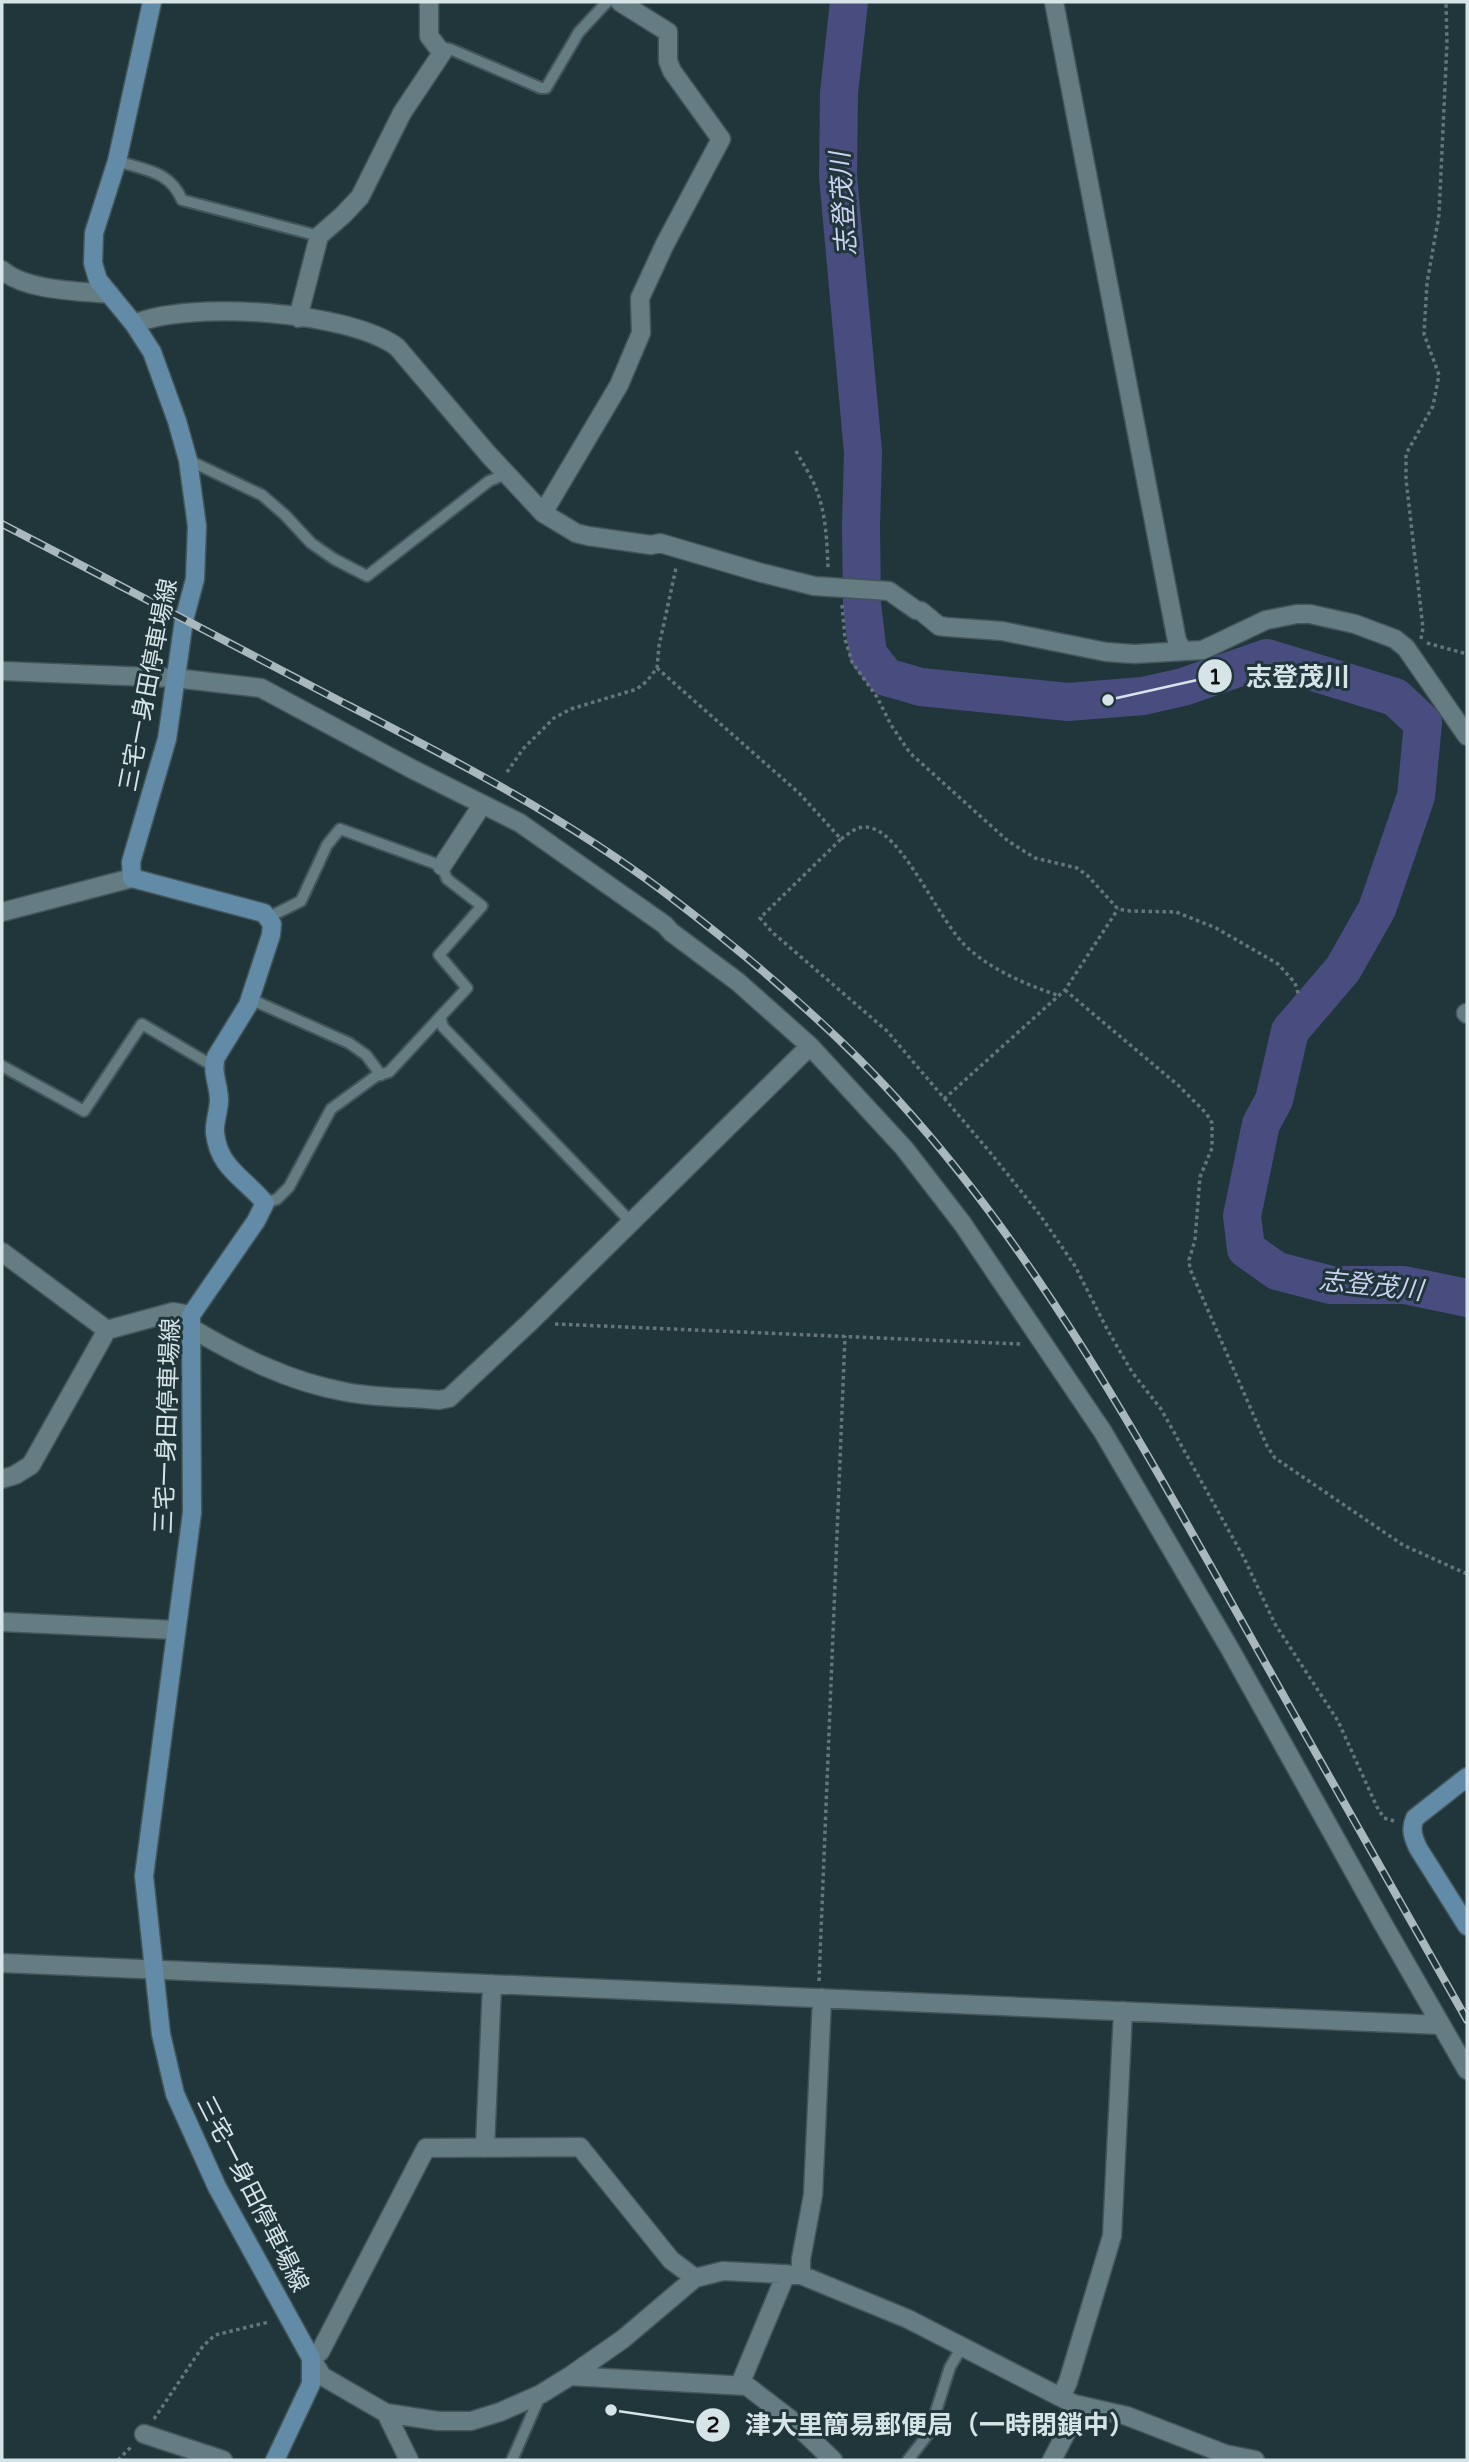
<svg xmlns="http://www.w3.org/2000/svg" width="1469" height="2462" viewBox="0 0 1469 2462" font-family="'Varela Round','Noto Sans JP',sans-serif">
<style>
.lines{fill:none;stroke-linecap:round;stroke-linejoin:round}
.river{stroke:#494c7f;stroke-width:38}
.lane-casing{stroke:#425559;stroke-width:14}
.street-casing{stroke:#425559;stroke-width:21}
.secondary-casing{stroke:#425559;stroke-width:21}
.path{stroke:#64767a;stroke-width:3.5;stroke-dasharray:3.5 3.5;stroke-linecap:butt}
.lane{stroke:#647c82;stroke-width:10}
.street{stroke:#647c82;stroke-width:18}
.secondary{stroke:#618ba6;stroke-width:18}
.rail-casing{stroke:#a9b8bc;stroke-width:8}
.rail{stroke:#21363b;stroke-width:5;stroke-dasharray:16;stroke-linecap:butt}
.labels{text-anchor:middle;stroke-width:6;stroke-linejoin:round;paint-order:stroke}
.street-label{font-size:24px;fill:#d7e4e7;stroke:#21363b}
.water-label{font-size:26px;font-style:italic;fill:#ccd0f1;stroke:#21363b}
.leader{fill:none;stroke:#d7e4e7;stroke-width:2.5}
.callout-dot{fill:#d7e4e7;stroke:#21363b;stroke-width:2.5}
.mark-label{font-size:21px;text-anchor:middle;font-weight:bold;fill:#111}
.callout-label{font-size:26px;text-anchor:middle;font-weight:bold;fill:#d7e4e7;stroke:#21363b;stroke-width:6;stroke-linejoin:round;paint-order:stroke}
</style>
<rect width="100%" height="100%" fill="#21363b"/>
<g class="lines">
<path class="river" d="M849 2 839 93 838 176 863 452 861 527 862 604 868 654 886 677 921 687 1068 702 1143 696 1183 687 1267 658 1395 697 1423 723 1416 796 1377 909 1343 969 1290 1031 1274 1100 1261 1124 1242 1216 1246 1249 1277 1271 1331 1285H1404L1467 1298"/>
<g class="lane-casing">
<path id="lane" d="M437 46 450 49 541 88H546L579 32 607 2
M117 161C145 170 170 171 182 200L319 236
M188 460 262 495 285 515 311 543 334 559 367 576 489 481 506 474
M269 917 301 901 327 845 340 829 442 866 447 879 482 906 439 955 467 988 440 1017
M250 999 349 1043 366 1055 381 1075
M2 1066 84 1111 142 1024 213 1066
M265 1203 277 1199 289 1187 331 1109 376 1076 389 1072 440 1017 443 1027 631 1222
M512 2460 540 2396
M908 2460 929 2433 950 2367 962 2347"/>
</g>
<g class="street-casing">
<path id="street" d="M1054 2 1177 641 1183 651
M2 270C26 291 79 291 110 294
M298 318 319 236 343 215 360 197 402 113 442 53 429 36V2
M134 324C189 300 348 311 397 347L488 454 543 513 576 533 588 536 651 545 660 543 762 573 814 586 889 591 916 610 921 611 939 626 947 627 1002 631 1106 652 1134 654 1203 650 1266 620 1297 614H1310L1355 624 1395 639 1406 648 1467 736
M543 513 619 385 641 333 640 298 665 244 721 139 672 71 668 61V32L620 2
M2 671 175 678 261 688 412 769 520 823 665 925 671 932 738 982 810 1046 904 1148 962 1223 1103 1432 1230 1649 1382 1922 1467 2070
M442 866 482 805
M2 912 132 878
M1466 1013 1467 1014
M2 1252 107 1330 173 1312 191 1315
M191 1328C240 1357 290 1382 346 1392 376 1398 408 1397 439 1400L449 1398 529 1323 810 1046
M2 1479 15 1475 31 1465 107 1330
M2 1622 176 1630
M2 1963 1441 2025
M485 2148 492 1984
M801 2275V2259L813 2195 822 1998
M695 2278 671 2260 580 2147 426 2148 320 2352 311 2358 322 2376 386 2413 438 2421H471L500 2412 541 2394 570 2376 623 2339 695 2278 723 2271 801 2275 908 2319 1074 2404 1127 2416 1225 2454 1255 2460
M570 2376 747 2386 790 2419 833 2460
M743 2386V2377L786 2274
M1061 2397 1068 2382 1112 2236 1123 2011
M386 2413 409 2460
M144 2434 223 2460
M1052 2460 1068 2429V2419L1074 2404"/>
</g>
<g class="secondary-casing">
<path id="secondary" d="M152 2 117 161 94 233 93 263 98 280 134 324 152 352 177 421 188 460 197 526 195 579 184 620 167 739 131 862 132 878 264 913 272 924 271 935 248 1005 216 1057C211 1072 219 1085 219 1100 219 1111 214 1122 215 1133 219 1169 245 1178 265 1203L256 1221 191 1315 192 1513 144 1876 161 2034 175 2094 217 2187 311 2358V2384L275 2460
M1467 1777 1415 1818C1410 1829 1413 1837 1418 1848L1467 1926"/>
</g>
<path class="path" d="M796 451C803 464 812 477 817 491 826 515 827 542 828 568
M842 605 845 639 852 662 877 697 891 725 910 753 1008 841 1035 858 1077 868 1088 876 1118 909 1130 911 1176 912 1216 928 1278 964 1295 983 1299 996
M1421 639 1423 628 1406 479V454L1433 406 1439 375 1424 334 1427 283 1439 215 1447 43 1446 2
M1427 643 1467 654
M657 668 799 793 841 839 760 918 772 932 887 1031 989 1151 1040 1215 1075 1266 1107 1329 1132 1372 1161 1409 1244 1558 1275 1624 1338 1721 1377 1807 1384 1818 1394 1821
M507 772 523 749 554 718 571 709 637 689 647 681 657 668 659 646 676 568
M841 839C849 834 855 827 865 827 902 827 939 925 970 950 996 972 1027 985 1060 996
M1065 990 1179 1086 1206 1113 1212 1123V1148L1200 1177 1195 1240 1189 1260 1190 1269 1267 1446 1275 1458 1403 1545 1467 1574
M944 1099 1065 990 1118 909
M555 1324 1020 1344
M819 1981 845 1336
M154 2419 203 2346 215 2335 269 2322
M118 2460 131 2447"/>
<use href="#lane" class="lane"/>
<use href="#street" class="street"/>
<use href="#secondary" class="secondary"/>
<g class="rail-casing">
<path id="rail" d="M2 524C114 582 225 641 338 700 450 758 562 815 664 892 747 955 828 1023 898 1100 1030 1245 1126 1416 1222 1586 1303 1731 1385 1875 1467 2020"/>
</g>
<use href="#rail" class="rail"/>
</g>
<g class="labels">
<g class="street-label">
<text transform="translate(148 685) rotate(-79)" y="8">三宅一身田停車場線</text>
<text transform="translate(167 1426) rotate(-88)" y="8">三宅一身田停車場線</text>
<text transform="translate(253 2194) rotate(63)" y="8">三宅一身田停車場線</text>
</g>
<g class="water-label">
<text transform="translate(843 204) rotate(-94)" y="9">志登茂川</text>
<text transform="translate(1371 1285) rotate(6)" y="9">志登茂川</text>
</g>
</g>
<path class="leader" d="M1108 700L1215 676M611 2410L713 2425"/>
<g class="callout-dot">
<circle cx="1108" cy="700" r="7"/>
<circle cx="611" cy="2410" r="7"/>
<circle cx="1215" cy="676" r="18"/>
<circle cx="713" cy="2425" r="18"/>
</g>
<g class="mark-label">
<text x="1215" y="684">1</text>
<text x="713" y="2432">2</text>
</g>
<g class="callout-label">
<text x="1298" y="686">志登茂川</text>
<text x="940" y="2434">津大里簡易郵便局（一時閉鎖中）</text>
</g>
<rect width="1469" height="2462" fill="none" stroke="#d7e4e7" stroke-width="7"/>
</svg>
